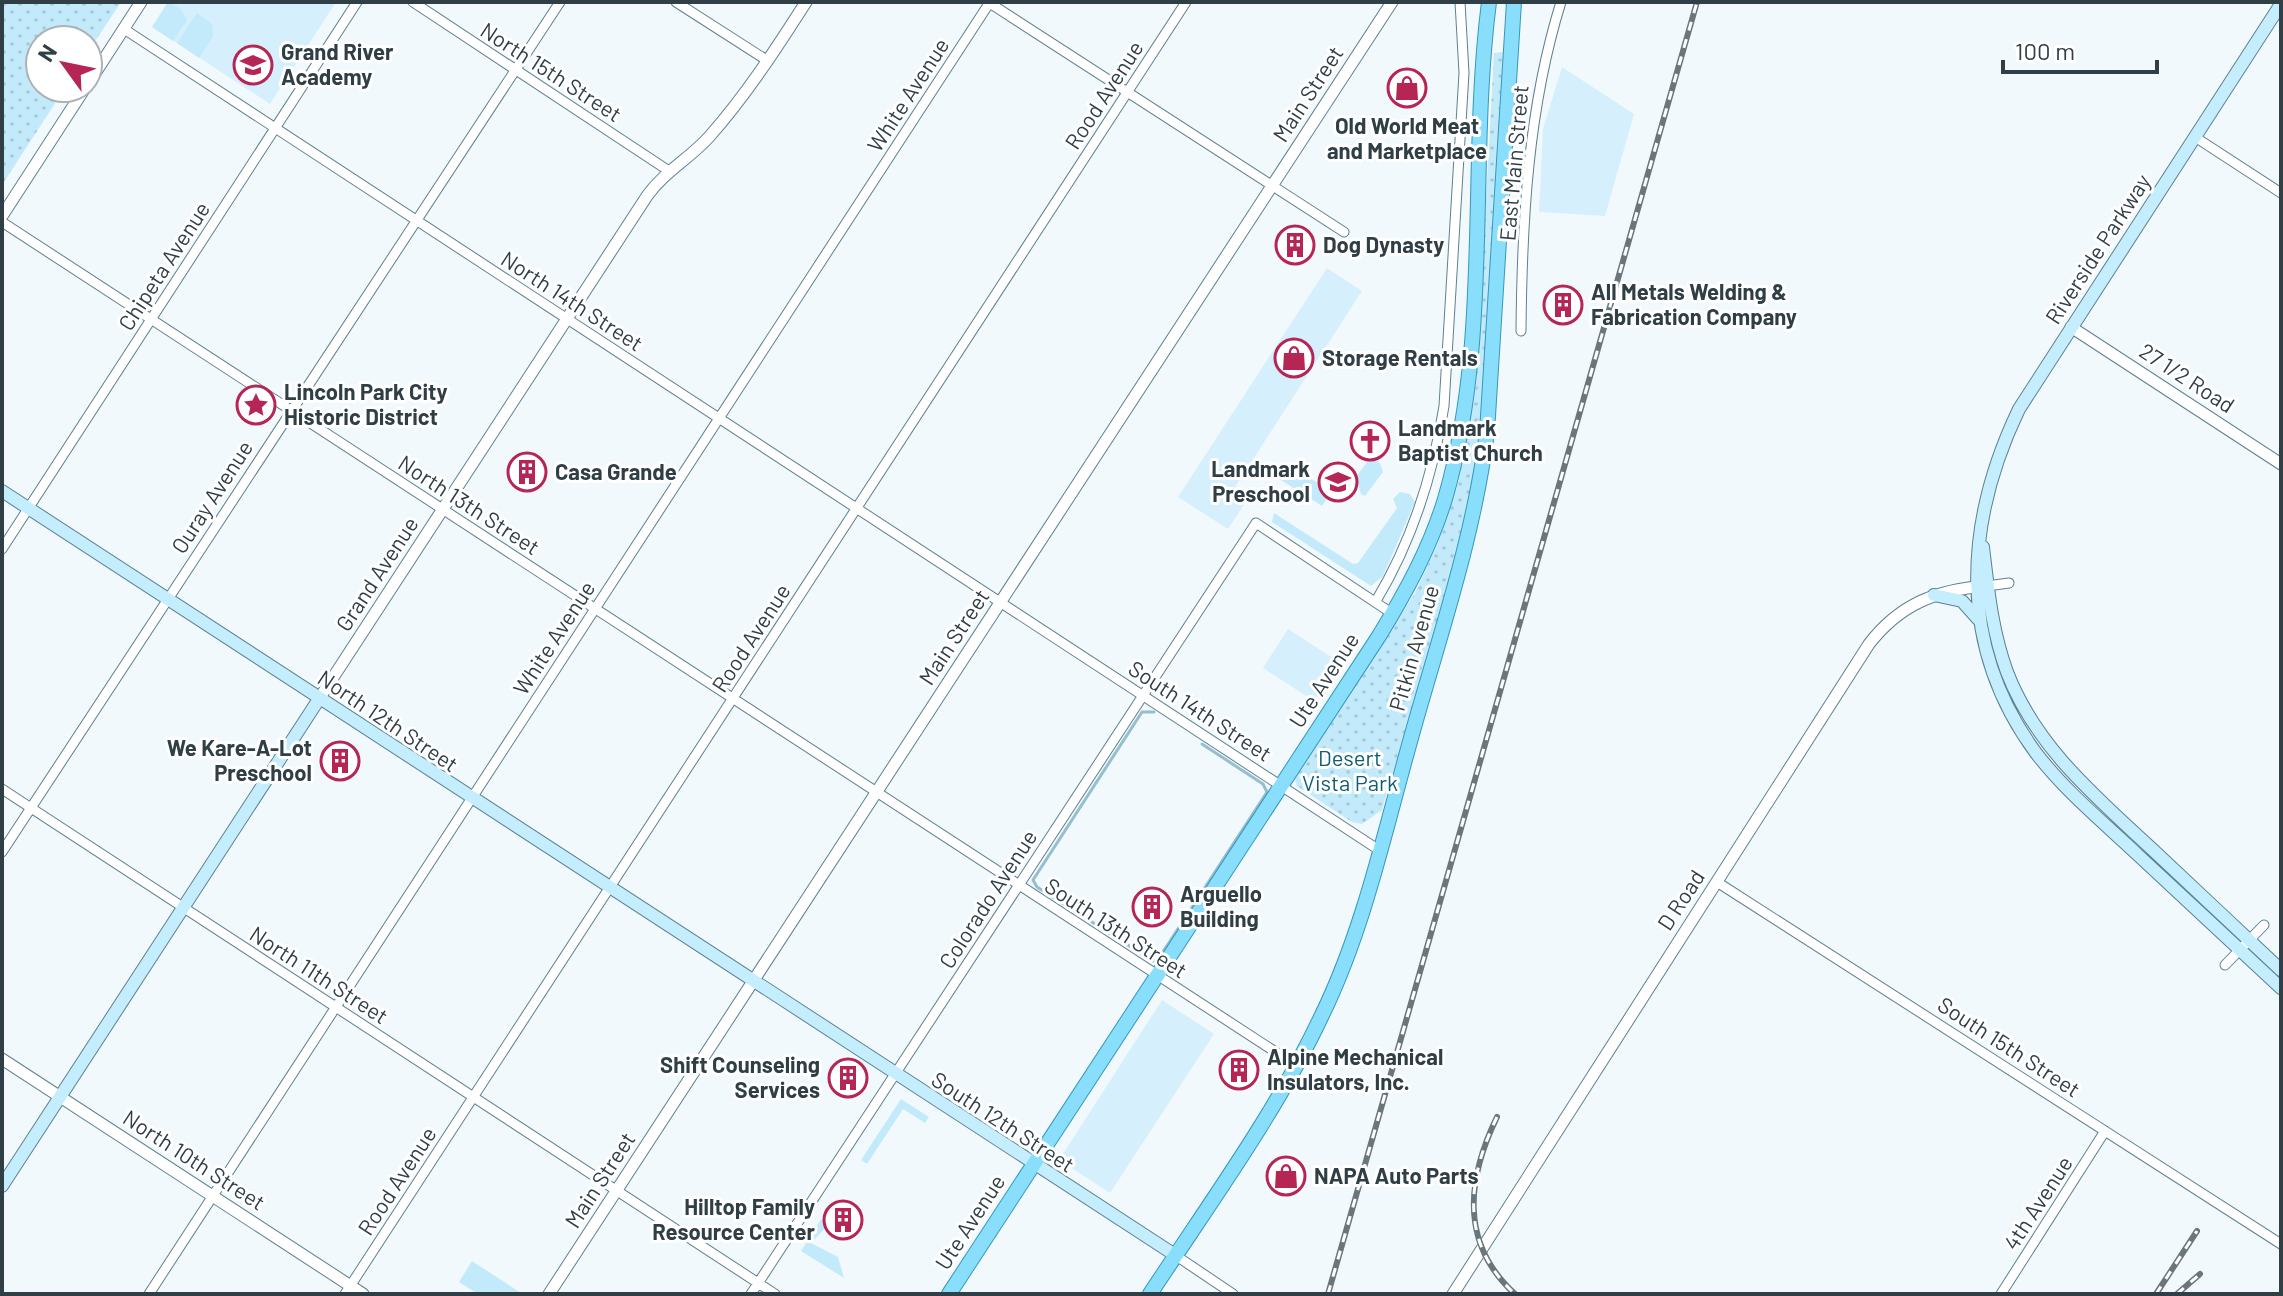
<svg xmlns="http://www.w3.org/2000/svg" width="2283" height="1296" viewBox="0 0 2283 1296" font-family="Barlow,sans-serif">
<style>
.built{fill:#d5f0fc}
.green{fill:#c3eafb}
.park{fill:url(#park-dots)}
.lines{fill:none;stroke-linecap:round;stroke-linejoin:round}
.stream{stroke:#95becf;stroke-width:3}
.minor-casing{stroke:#5e808f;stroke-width:11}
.tertiary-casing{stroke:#5e808f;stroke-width:13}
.secondary-casing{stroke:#5e808f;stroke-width:14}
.primary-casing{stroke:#3698ba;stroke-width:16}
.minor{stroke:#fff;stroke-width:9}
.tertiary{stroke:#fff;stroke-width:11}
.secondary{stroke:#c4eefd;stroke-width:12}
.primary{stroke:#88defb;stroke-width:14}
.rail-casing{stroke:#6a767c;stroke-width:6}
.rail{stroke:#fff;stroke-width:3;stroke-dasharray:9;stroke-linecap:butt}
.labels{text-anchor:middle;stroke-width:6;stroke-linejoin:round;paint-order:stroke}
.poi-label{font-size:22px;font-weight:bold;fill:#303f45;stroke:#fff;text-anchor:start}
.street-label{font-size:22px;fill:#303f45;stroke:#fff}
.park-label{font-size:22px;fill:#0e5c75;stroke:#fff}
</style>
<defs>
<pattern id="park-dots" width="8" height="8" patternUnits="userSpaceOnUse" patternTransform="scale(2)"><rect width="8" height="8" fill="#c3eafb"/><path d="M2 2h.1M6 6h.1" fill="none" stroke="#a8cad8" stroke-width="1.8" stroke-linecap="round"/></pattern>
</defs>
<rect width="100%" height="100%" fill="#f1f9fc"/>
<path class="built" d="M168 2H336L270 104 152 27Z
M1562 67 1634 114 1605 216 1539 212 1543 129Z
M1327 268 1362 291 1235 487 1249 497 1228 529 1178 497Z
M1288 629 1339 662 1314 701 1263 668Z
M1162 1000 1214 1034 1110 1193 1059 1160Z"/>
<path class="green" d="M168 2 181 9 187 20 173 41 152 27Z
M197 13 212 24 213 37 199 58 177 43Z
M1371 457 1380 463 1383 472 1365 496 1361 494 1356 477Z
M1286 462 1331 492 1322 506 1276 477Z
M1400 492 1410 494 1415 502 1383 576 1371 586 1272 522 1274 513 1353 564 1358 563 1397 508 1393 499Z
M901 1099 929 1117 925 1123 903 1109 867 1164 861 1160Z
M821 1219 828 1225 811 1243 838 1257 844 1278 801 1251Z
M472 1261 521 1293V1294H478L459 1282Z"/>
<path class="park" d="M2 2H121L88 52V40H40V88H65L2 185Z
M1503 52C1496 191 1498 334 1474 471 1455 585 1414 698 1382 810L1362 824 1352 822 1297 786 1295 779 1415 593 1438 543 1458 483 1476 385 1494 53Z"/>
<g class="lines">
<path class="stream" d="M1154 712H1142L1033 880 1037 887 1153 961 1159 958 1267 792 1263 784 1202 744"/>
<g class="minor-casing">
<path id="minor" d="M413 2 669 171
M676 2 768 61
M988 2 1344 232
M124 29 1379 850
M2195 137 2281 193
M2 222 1297 1066
M1521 331C1522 220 1528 108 1561 2
M2 549 357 2
M1987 586 2009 583
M1376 601C1412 541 1433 475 1444 406L1464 73 1460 2
M2 789 775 1294
M2 852 560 2
M1717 882 2281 1244
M2225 965 2264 925
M1175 1255 1233 1294
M149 1294 990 2
M345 1294 1186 2
M751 1294 1256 523 1393 614
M2001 1294 2105 1131"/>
</g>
<g class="tertiary-casing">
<path id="tertiary" d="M88 84 141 2
M2 216 85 88
M2071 327 2281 464
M319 699 647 196C664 172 689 159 709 137 746 95 776 49 806 2
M2 1059 363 1294
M549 1294 1392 2
M1453 1294 1869 644C1900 604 1936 590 1986 586"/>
</g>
<g class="secondary-casing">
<path id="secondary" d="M2281 4 2019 409C1964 524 1957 646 2036 753 2065 791 2104 823 2139 856 2186 900 2234 944 2281 988
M2 491 1175 1255
M1983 547C1988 589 1992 631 2007 672 2036 747 2095 796 2152 849 2195 889 2238 930 2281 970
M1934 595 1962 601 1978 619
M2 1186 319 699"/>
</g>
<g class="primary-casing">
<path id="primary" d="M949 1294 1379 636C1406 592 1430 548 1445 499 1492 338 1468 166 1489 2
M1150 1294C1209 1204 1276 1113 1322 1015 1364 929 1385 830 1411 738 1439 637 1474 537 1487 432L1514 2"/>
</g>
<use href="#minor" class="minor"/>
<use href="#tertiary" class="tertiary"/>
<use href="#secondary" class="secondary"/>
<use href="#primary" class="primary"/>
<g class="rail-casing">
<path id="rail" d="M1497 1117C1467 1179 1459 1243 1515 1294
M1328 1294 1697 2
M2156 1294 2197 1231
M2177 1294 2200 1274"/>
</g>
<use href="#rail" class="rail"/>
</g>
<defs>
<g id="school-ring" transform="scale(2)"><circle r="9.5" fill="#fff" stroke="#b52655" stroke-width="1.5"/><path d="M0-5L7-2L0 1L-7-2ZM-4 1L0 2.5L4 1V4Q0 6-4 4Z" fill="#b52655"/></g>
<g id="shop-ring" transform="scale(2)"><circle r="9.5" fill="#fff" stroke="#b52655" stroke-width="1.5"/><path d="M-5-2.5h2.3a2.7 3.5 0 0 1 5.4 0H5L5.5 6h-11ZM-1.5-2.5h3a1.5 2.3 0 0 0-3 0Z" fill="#b52655"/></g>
<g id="building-ring" transform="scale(2)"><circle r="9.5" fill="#fff" stroke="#b52655" stroke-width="1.5"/><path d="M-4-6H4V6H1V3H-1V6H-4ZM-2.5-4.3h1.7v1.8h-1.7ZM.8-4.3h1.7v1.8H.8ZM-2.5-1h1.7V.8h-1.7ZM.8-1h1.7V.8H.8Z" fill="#b52655"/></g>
<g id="sight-ring" transform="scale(2)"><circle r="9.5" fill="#fff" stroke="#b52655" stroke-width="1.5"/><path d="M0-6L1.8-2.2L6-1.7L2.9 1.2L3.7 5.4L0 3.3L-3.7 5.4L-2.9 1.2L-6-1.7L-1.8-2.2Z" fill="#b52655"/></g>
<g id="church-ring" transform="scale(2)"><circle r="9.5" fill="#fff" stroke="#b52655" stroke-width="1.5"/><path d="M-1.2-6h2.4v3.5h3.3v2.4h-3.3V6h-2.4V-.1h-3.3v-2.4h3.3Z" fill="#b52655"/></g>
</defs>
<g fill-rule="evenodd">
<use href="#school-ring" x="253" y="65"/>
<use href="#shop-ring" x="1407" y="88"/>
<use href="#building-ring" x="1295" y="245"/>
<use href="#building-ring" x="1563" y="305"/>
<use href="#shop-ring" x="1294" y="358"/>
<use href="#sight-ring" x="256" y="405"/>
<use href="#church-ring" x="1370" y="441"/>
<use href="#building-ring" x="527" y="472"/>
<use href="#school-ring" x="1338" y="482"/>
<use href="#building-ring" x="340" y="761"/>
<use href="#building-ring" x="1152" y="907"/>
<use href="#building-ring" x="1239" y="1070"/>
<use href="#building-ring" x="848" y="1078"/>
<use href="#shop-ring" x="1286" y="1176"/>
<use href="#building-ring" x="843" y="1220"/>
</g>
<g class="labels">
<g class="poi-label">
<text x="281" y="60">Grand River<tspan x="281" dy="25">Academy</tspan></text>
<text x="1407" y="134" text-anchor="middle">Old World Meat<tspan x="1407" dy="25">and Marketplace</tspan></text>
<text x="1323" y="253">Dog Dynasty</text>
<text x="1591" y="300">All Metals Welding &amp;<tspan x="1591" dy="25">Fabrication Company</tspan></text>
<text x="1322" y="366">Storage Rentals</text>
<text x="284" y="400">Lincoln Park City<tspan x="284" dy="25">Historic District</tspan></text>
<text x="1398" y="436">Landmark<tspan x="1398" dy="25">Baptist Church</tspan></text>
<text x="1310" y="477" text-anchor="end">Landmark<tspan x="1310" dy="25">Preschool</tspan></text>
<text x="555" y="480">Casa Grande</text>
<text x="312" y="756" text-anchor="end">We Kare-A-Lot<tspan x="312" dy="25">Preschool</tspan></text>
<text x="1180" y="902">Arguello<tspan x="1180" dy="25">Building</tspan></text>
<text x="1267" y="1065">Alpine Mechanical<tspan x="1267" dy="25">Insulators, Inc.</tspan></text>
<text x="820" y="1073" text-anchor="end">Shift Counseling<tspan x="820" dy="25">Services</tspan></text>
<text x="1314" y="1184">NAPA Auto Parts</text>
<text x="815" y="1215" text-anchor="end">Hilltop Family<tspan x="815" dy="25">Resource Center</tspan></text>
</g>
<g class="street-label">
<text transform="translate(551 72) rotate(33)" y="8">North 15th Street</text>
<text transform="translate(1308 94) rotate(-57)" y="8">Main Street</text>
<text transform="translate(908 95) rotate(-57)" y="8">White Avenue</text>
<text transform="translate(1104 95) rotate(-57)" y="8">Rood Avenue</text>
<text transform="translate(1514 163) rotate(-85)" y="8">East Main Street</text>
<text transform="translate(2098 249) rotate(-57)" y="8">Riverside Parkway</text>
<text transform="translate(164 266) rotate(-57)" y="8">Chipeta Avenue</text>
<text transform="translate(572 301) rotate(33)" y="8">North 14th Street</text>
<text transform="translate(2187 378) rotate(33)" y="8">27 1/2 Road</text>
<text transform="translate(212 497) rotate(-57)" y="8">Ouray Avenue</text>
<text transform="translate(469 505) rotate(33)" y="8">North 13th Street</text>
<text transform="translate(377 574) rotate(-57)" y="8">Grand Avenue</text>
<text transform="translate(954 637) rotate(-57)" y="8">Main Street</text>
<text transform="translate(554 638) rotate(-57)" y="8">White Avenue</text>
<text transform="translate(751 638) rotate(-57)" y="8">Rood Avenue</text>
<text transform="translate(1414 648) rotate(-74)" y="8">Pitkin Avenue</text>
<text transform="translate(1324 680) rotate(-57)" y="8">Ute Avenue</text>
<text transform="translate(1200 711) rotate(33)" y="8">South 14th Street</text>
<text transform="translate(388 721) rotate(34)" y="8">North 12th Street</text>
<text transform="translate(988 899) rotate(-57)" y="8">Colorado Avenue</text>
<text transform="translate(1681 900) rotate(-57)" y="8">D Road</text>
<text transform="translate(1116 928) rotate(33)" y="8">South 13th Street</text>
<text transform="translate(319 975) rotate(33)" y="8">North 11th Street</text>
<text transform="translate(2009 1047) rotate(33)" y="8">South 15th Street</text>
<text transform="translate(1003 1122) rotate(33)" y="8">South 12th Street</text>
<text transform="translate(194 1160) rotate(33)" y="8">North 10th Street</text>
<text transform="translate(600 1180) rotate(-57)" y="8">Main Street</text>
<text transform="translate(397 1181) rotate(-57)" y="8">Rood Avenue</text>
<text transform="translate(2038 1203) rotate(-57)" y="8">4th Avenue</text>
<text transform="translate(970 1222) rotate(-57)" y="8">Ute Avenue</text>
</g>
<g class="park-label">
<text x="1350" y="766">Desert<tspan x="1350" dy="25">Vista Park</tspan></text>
</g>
</g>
<rect width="2283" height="1296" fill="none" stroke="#303f45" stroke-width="8"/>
<g transform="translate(64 64) rotate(303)"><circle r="38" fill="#ffffff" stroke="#acb2b5" stroke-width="2"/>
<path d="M0-6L14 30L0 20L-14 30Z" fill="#b52655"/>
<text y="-12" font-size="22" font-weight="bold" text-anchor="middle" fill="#303f45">N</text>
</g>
<path d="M2003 60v12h154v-12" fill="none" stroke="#303f45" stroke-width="4"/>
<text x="2015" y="60" font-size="24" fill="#303f45" stroke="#ffffff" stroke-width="6" paint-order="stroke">100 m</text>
</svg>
